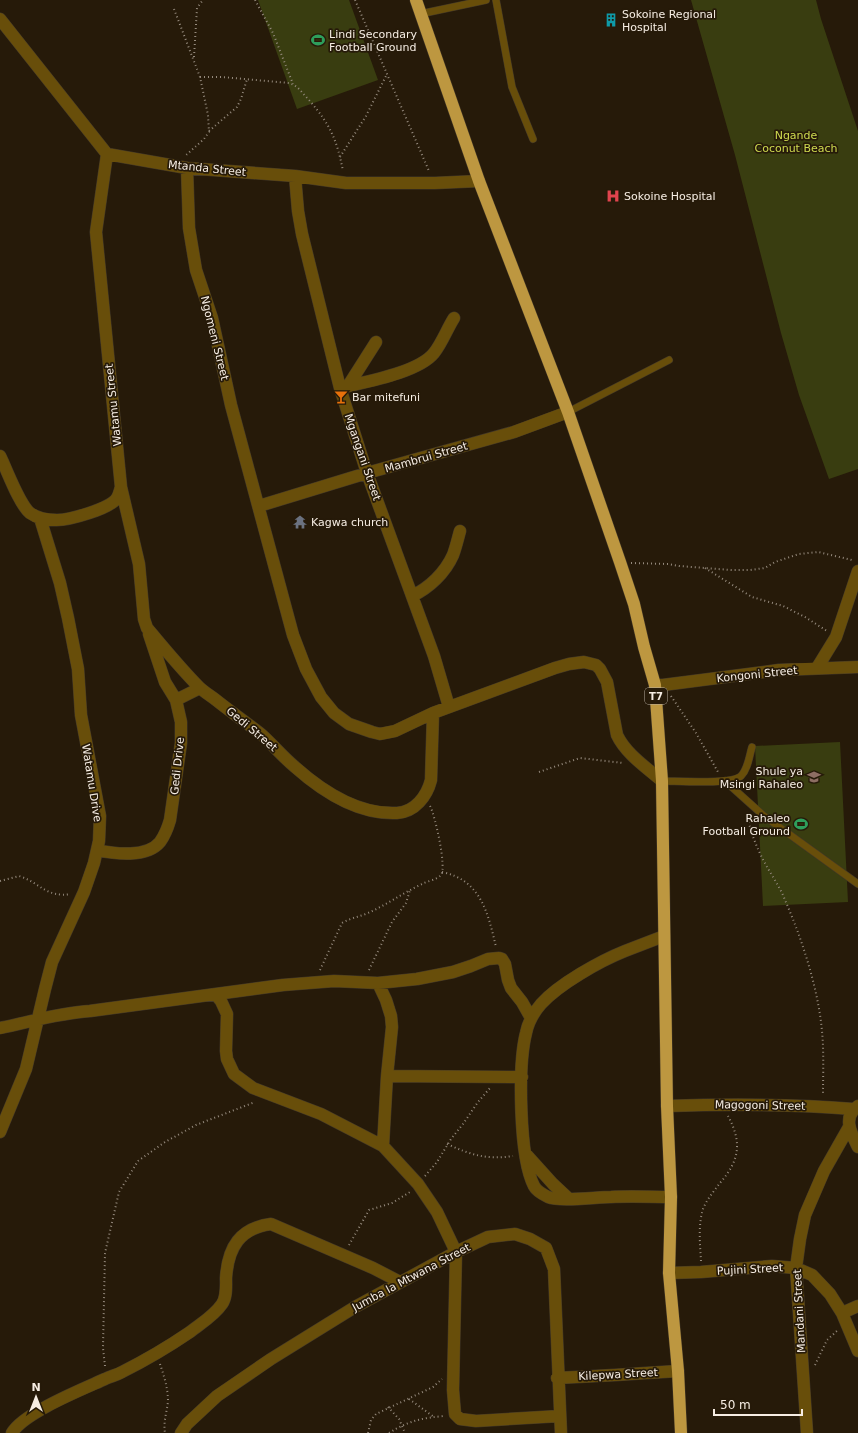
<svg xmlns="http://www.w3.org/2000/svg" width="858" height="1433" viewBox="0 0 858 1433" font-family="'DejaVu Sans',sans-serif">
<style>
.green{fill:#393d10}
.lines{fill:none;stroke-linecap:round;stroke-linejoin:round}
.lane-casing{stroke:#433828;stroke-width:8}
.street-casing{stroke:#433828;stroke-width:13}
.highway-casing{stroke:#433828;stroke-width:13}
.path{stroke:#958a7d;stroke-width:2;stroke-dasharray:1 3;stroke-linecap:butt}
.lane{stroke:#684e0a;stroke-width:7}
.street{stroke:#684e0a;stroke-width:12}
.highway{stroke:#bd9740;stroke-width:12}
.labels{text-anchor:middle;stroke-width:3.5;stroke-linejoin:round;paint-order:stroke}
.shield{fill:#261a09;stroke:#b8aea2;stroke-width:1}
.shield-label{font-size:10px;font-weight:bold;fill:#f6ede3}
.poi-label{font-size:11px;fill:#f6ede3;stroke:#261a09;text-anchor:start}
.park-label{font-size:11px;fill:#ceda4f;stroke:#261a09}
.street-label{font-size:11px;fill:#f6ede3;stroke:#261a09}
</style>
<rect width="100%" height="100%" fill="#261a09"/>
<path class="green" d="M258 0H349L378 80 297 109Z
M691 0H816L821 19 858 131V469L829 479 799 395 781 333 735 155Z
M840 742 848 902 763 906 755 746Z"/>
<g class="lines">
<g class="lane-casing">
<path id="lane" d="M496 0 512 87 533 139
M420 14 486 0
M568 412 669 360
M662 781C677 781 732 785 741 776 748 769 749 757 752 747
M725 781 764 816 858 884"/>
</g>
<g class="street-casing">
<path id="street" d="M0 19 107 154 187 168 295 176 346 183H435L479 181
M187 168 189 228 196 270 212 318 231 405 293 635 306 669 321 697 334 713 349 724 372 732 380 734 395 731 433 713 555 668 569 664 584 662 596 665 600 669 607 682 617 735C626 754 646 767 662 781
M295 176 298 211 302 234 340 388 367 473 434 656 449 707
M348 386 376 342
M340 388C364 382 418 373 434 353 442 343 447 329 454 318
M0 456C7 470 19 504 30 513 37 518 48 520 57 520 69 520 110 509 117 498 119 495 120 490 121 487L96 232 107 154
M121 487 139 564 144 619 147 628C164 648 181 669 199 687 204 692 211 696 216 700 231 712 247 723 262 735 273 745 283 757 295 767 322 791 359 815 397 813 415 812 427 796 431 780L433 713
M259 506 367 473 514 432 568 412
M412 596C429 588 445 573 453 555 456 547 458 538 460 531
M817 668 836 637 858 571
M655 685H663L779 670 858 667
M176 700 200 688
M97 850C115 854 147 858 160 842 165 835 168 827 170 820L181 743V722L176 700 165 682 149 634
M664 936C651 941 638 946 625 951 600 961 559 984 541 1004 534 1012 528 1023 526 1033 518 1065 519 1157 534 1186 536 1190 544 1195 548 1197 560 1202 596 1197 611 1197 631 1196 651 1197 671 1197
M378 983 386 1000 391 1016 392 1027 387 1076 383 1146
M216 995 221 1001 227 1014 226 1051 227 1059 234 1074 253 1088 321 1114 383 1146 418 1184 437 1212 456 1252 453 1390 455 1414 460 1419 476 1421 560 1416
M0 1028C30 1022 58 1013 90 1011L283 985 334 981 378 983 417 979 453 972 471 966 488 959 499 958 502 959 505 964 508 980 511 988 522 1002 531 1018
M387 1076 522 1077
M667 1106C729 1104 791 1104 853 1109
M858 1106C842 1117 851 1133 858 1147
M0 1132 26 1069 45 989 52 962 84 892 94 863 99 841 100 816 81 715 78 669 68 618 60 583 40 518
M525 1153 553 1184 569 1199
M669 1273 701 1272 772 1266 796 1268 812 1275 830 1294 842 1313 858 1351
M842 1313 858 1306
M557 1378 615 1375 678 1371
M12 1433C23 1413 83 1389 105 1379 111 1376 117 1375 122 1372 146 1360 168 1347 190 1332 200 1324 214 1316 222 1304 227 1297 226 1286 226 1278 228 1247 240 1228 271 1224L373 1268 400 1282
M181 1433 187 1424 217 1396 271 1359 355 1307 456 1252 488 1237 515 1234 530 1239 546 1248 554 1269 561 1433
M807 1433 796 1268 800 1239 805 1215 824 1171 849 1127"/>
</g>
<g class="highway-casing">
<path id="highway" d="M416 0 479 181 568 412 620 562 634 604 644 647 655 685 662 781 667 1106 671 1197 669 1273 678 1371 681 1433"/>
</g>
<path class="path" d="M255 0 273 33 293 84
M355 0 429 171
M174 9 200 77 208 115 209 132 204 139 185 156
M194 57 197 8 203 0
M200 77H222L289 83 294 85C300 89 304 95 309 100 330 124 337 140 343 171
M209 131 237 107 241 99 247 79
M340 157 366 116 387 74
M631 563 668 564 679 566 731 570H750L765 568 775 562 799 554 818 552 852 560
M705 568 752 597 783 606 805 617 827 631
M671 696 696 733 718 772
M539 772 580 758 623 763
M747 814C750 831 757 849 766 865 772 876 780 887 785 900 802 939 818 988 822 1031 824 1052 823 1074 823 1095
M442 872C481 880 488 913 496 947
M0 881 19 876C39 882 46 898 71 894
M320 970 342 923C350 918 359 917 368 913 386 905 403 893 422 884 427 881 437 880 441 875 447 868 435 815 430 806
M369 970 392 922 406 903 410 890
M447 1144C471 1155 487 1160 513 1156
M425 1176 437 1162 451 1139 463 1124 478 1102 490 1088
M349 1245 369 1210 392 1203 410 1192
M701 1261C700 1244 698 1225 703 1209 707 1199 714 1191 720 1183 740 1160 742 1142 728 1116
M160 1364C164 1376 168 1388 168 1401 167 1412 163 1422 165 1433
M815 1365 827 1340 838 1330
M105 1366 103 1348 105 1253 119 1192 138 1161 165 1142 196 1125 255 1102
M409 1399 434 1417
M388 1407 399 1419 405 1433
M368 1433 371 1420 376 1414 433 1387 442 1379
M389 1433C408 1421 422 1418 444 1416"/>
<use href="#lane" class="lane"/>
<use href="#street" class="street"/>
<use href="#highway" class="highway"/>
</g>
<defs>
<g id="building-bare" transform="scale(1.08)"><path d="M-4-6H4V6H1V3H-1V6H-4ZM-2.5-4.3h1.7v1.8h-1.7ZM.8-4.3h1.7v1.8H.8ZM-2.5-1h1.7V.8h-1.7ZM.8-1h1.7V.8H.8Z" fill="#0f9aa8" stroke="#261a09" stroke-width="2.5" paint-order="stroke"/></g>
<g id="stadium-bare" transform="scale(1.08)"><path d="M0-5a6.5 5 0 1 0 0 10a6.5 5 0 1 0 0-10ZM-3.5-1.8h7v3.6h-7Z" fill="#2e9e5b" stroke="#261a09" stroke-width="2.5" paint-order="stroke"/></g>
<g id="hospital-bare" transform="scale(1.08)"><path d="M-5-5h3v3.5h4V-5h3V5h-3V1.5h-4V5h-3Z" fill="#e0444e" stroke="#261a09" stroke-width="2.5" paint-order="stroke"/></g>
<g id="bar-bare" transform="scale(1.08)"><path d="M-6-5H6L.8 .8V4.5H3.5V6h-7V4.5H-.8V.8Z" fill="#e8710a" stroke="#261a09" stroke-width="2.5" paint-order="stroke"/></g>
<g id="temple-bare" transform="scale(1.08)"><path d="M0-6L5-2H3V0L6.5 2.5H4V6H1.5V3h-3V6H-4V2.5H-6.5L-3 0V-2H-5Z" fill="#6b7280" stroke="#261a09" stroke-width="2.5" paint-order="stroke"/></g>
<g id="school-bare" transform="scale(1.08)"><path d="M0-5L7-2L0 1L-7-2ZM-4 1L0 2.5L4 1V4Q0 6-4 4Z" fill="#8d6e63" stroke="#261a09" stroke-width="2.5" paint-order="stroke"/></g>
</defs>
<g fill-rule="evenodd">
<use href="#building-bare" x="611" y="20"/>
<use href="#stadium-bare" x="318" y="40"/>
<use href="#hospital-bare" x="613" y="196"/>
<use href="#bar-bare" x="341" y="397"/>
<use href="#temple-bare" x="300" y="522"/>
<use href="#school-bare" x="814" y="777"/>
<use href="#stadium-bare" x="801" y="824"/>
</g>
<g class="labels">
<rect class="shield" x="645" y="688" width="22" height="16" rx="3"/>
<g class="shield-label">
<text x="656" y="700">T7</text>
</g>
<g class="poi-label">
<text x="622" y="18">Sokoine Regional<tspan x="622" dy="13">Hospital</tspan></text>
<text x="329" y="38">Lindi Secondary<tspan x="329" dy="13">Football Ground</tspan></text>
<text x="624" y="200">Sokoine Hospital</text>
<text x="352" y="401">Bar mitefuni</text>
<text x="311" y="526">Kagwa church</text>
<text x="803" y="775" text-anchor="end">Shule ya<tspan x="803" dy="13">Msingi Rahaleo</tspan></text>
<text x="790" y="822" text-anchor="end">Rahaleo<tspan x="790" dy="13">Football Ground</tspan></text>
</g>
<g class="park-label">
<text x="796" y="139">Ngande<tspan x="796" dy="13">Coconut Beach</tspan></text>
</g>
<g class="street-label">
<text transform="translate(207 168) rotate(6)" y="4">Mtanda Street</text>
<text transform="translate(215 338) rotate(76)" y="4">Ngomeni Street</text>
<text transform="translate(113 405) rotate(-96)" y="4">Watamu Street</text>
<text transform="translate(363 457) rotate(71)" y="4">Mgangani Street</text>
<text transform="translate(426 457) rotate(-16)" y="4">Mambrui Street</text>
<text transform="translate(757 674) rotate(-6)" y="4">Kongoni Street</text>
<text transform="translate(252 729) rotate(40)" y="4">Gedi Street</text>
<text transform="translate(177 766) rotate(-84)" y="4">Gedi Drive</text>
<text transform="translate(92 783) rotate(81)" y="4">Watamu Drive</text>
<text transform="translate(760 1105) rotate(1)" y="4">Magogoni Street</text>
<text transform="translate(750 1269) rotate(-3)" y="4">Pujini Street</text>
<text transform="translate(411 1277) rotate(-28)" y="4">Jumba la Mtwana Street</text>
<text transform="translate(799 1311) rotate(-93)" y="4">Mandani Street</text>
<text transform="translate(618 1374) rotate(-3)" y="4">Kilepwa Street</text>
</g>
</g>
<g transform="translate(36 1397)" stroke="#261a09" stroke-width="3" paint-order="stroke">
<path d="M0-3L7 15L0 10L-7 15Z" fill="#f6ede3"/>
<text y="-6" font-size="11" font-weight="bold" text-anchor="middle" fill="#f6ede3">N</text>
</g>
<path d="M714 1409v6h88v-6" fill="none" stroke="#f6ede3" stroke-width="2"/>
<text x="720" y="1409" font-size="12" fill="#f6ede3" stroke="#261a09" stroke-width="3" paint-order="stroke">50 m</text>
</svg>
